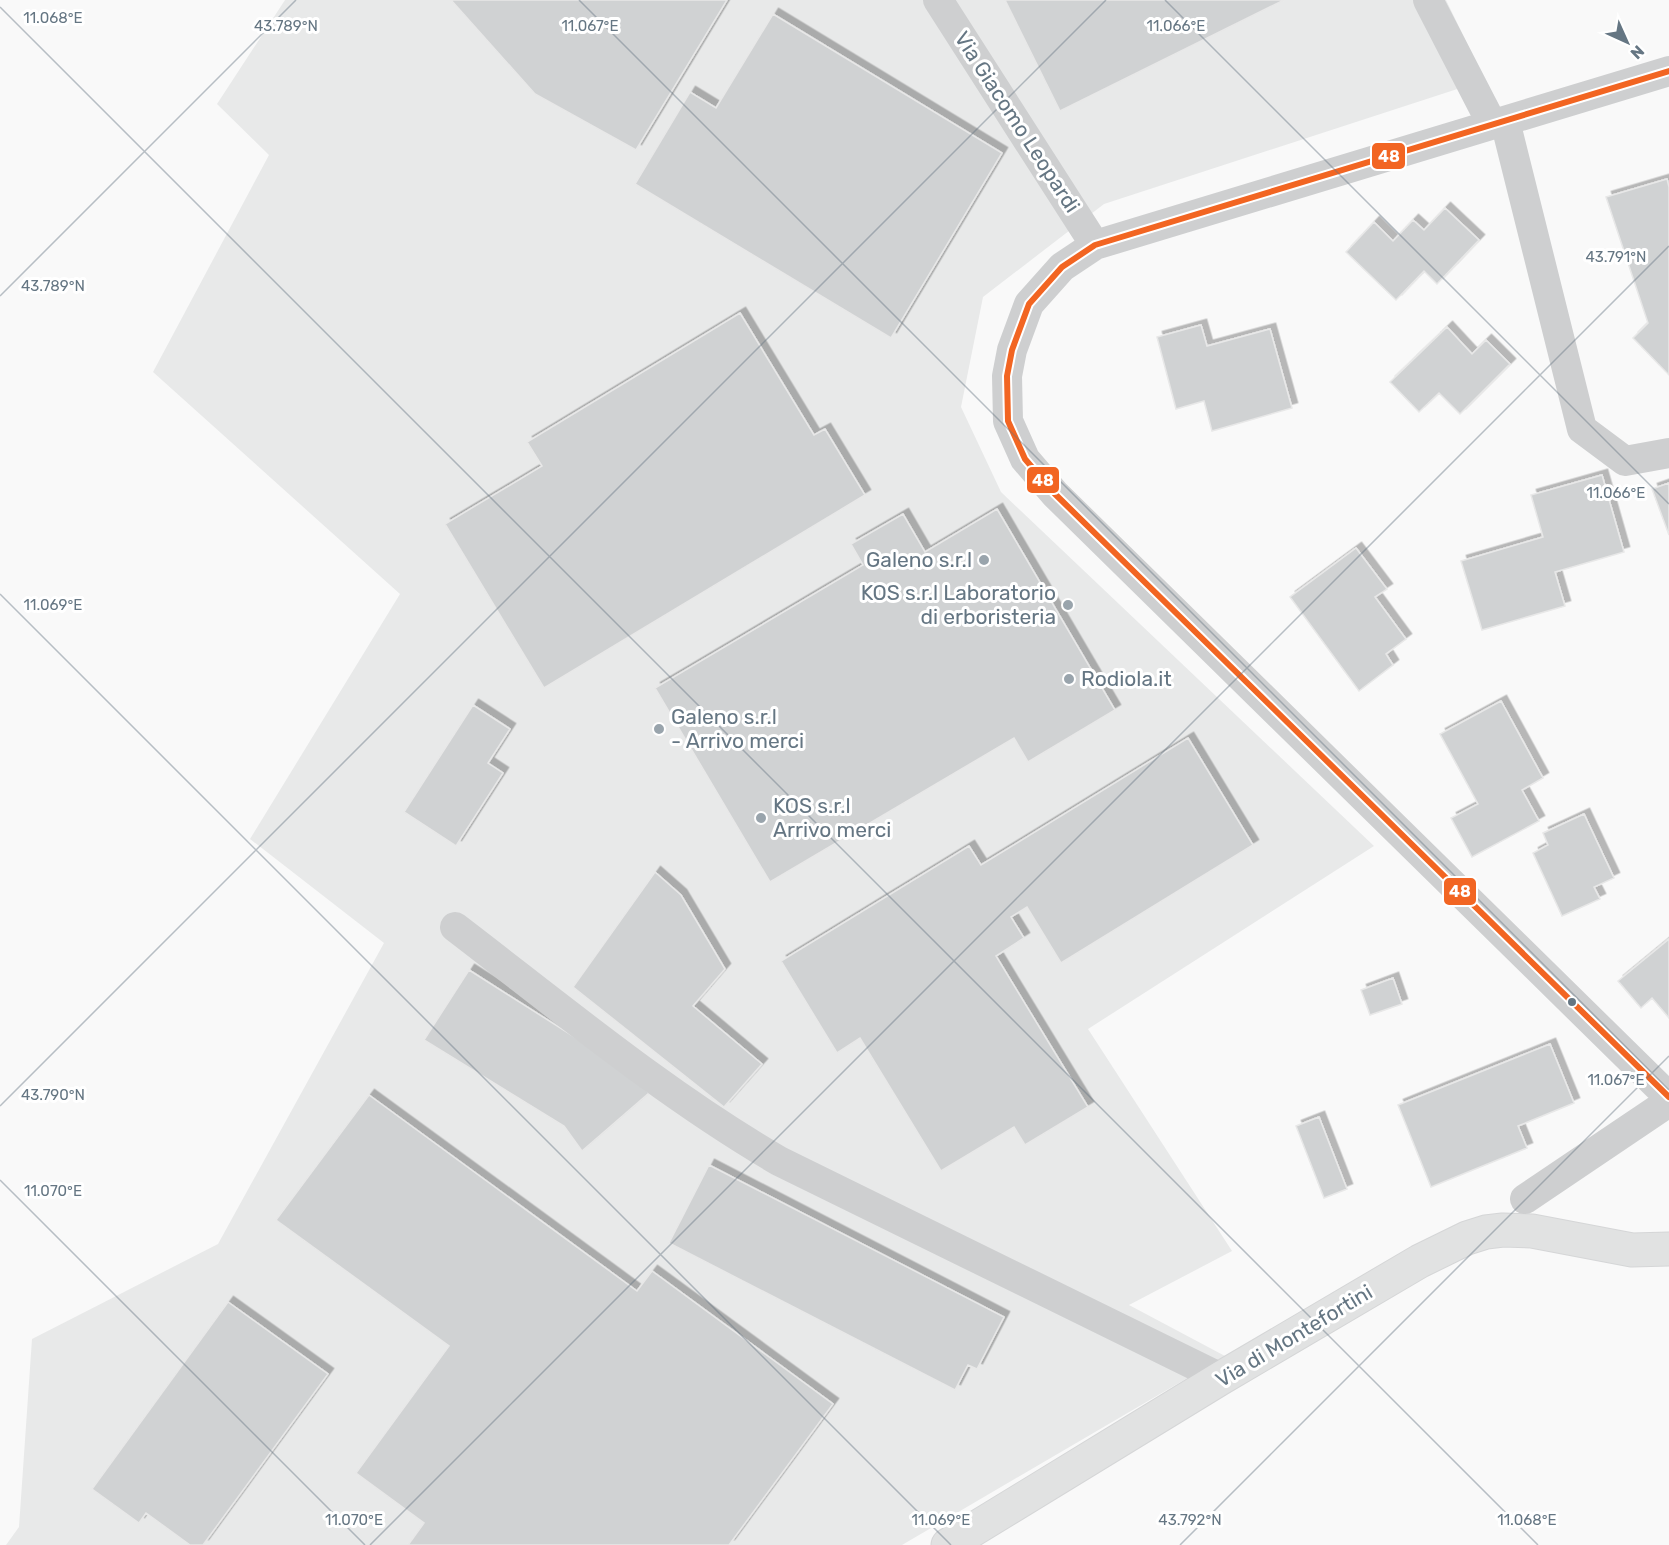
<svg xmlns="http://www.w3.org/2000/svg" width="1669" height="1545" viewBox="0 0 1669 1545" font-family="Rubik,sans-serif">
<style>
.built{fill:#e8e9e9}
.building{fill:#d0d2d3;stroke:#e8e8e8;stroke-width:1.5;filter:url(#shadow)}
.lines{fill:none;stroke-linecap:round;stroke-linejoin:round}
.secondary-casing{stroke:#d5d6d7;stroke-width:35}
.minor{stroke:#cecfd0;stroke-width:30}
.secondary{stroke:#e1e2e2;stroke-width:33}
.bus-1-casing{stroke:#fff;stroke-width:10}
.bus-1{stroke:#f26522;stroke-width:6}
.ticks{fill:none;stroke:#657683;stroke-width:1.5;stroke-opacity:0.45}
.poi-dot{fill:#99a4ac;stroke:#fff;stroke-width:2}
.bus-dot{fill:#657683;stroke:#fff;stroke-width:2}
.labels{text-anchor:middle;stroke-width:6;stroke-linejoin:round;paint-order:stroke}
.street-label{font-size:21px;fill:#657683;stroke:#fff}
.poi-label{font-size:21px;fill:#657683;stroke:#fff;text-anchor:start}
.ticks-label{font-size:15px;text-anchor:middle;fill:#657683;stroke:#fff;stroke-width:6;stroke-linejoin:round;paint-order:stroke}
.line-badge{stroke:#fff;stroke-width:2}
.badge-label{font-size:16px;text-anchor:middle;font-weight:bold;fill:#fff}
</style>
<defs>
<filter id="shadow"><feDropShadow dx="5.5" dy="-5.5" stdDeviation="0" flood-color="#0004"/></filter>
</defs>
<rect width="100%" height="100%" fill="#f9f9f9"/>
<path class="built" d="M285 0H1446L1485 80 1104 204 983 297 961 407 1001 492 1374 846 1088 1029 1232 1251 1129 1305 1225 1356 902 1545H6L19 1527 32 1339 218 1244 384 943 250 839 400 594 153 372 269 155 217 104Z"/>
<path class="building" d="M451 0H727L636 150 535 94Z
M1005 0H1284L1060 111Z
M773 14 1002 153 891 338 635 184 690 92 716 108Z
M1667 179 1669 187V375L1633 338 1648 323 1606 197Z
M1445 208 1479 240 1437 284 1424 271 1396 300 1346 252 1374 222 1393 241 1413 220 1424 230Z
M740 313 814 435 825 429 865 495 544 688 445 524 542 466 527 442Z
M1201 325 1207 346 1270 329 1292 408 1212 431 1204 401 1176 409 1157 337Z
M1447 327 1472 354 1486 340 1510 364 1460 414 1439 393 1419 412 1390 382Z
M1602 475 1624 552 1555 572 1565 606 1482 630 1461 561 1543 537 1531 495Z
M1669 483V535L1652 489Z
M997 509 1115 710 1028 762 1014 738 770 882 655 688 863 565 851 544 903 514 925 552Z
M1356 548 1387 589 1375 597 1406 639 1386 654 1393 665 1359 691 1290 597Z
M1501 701 1543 778 1522 790 1539 821 1472 857 1451 818 1478 804 1440 734Z
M473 705 510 729 488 763 503 773 456 846 404 812Z
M1188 738 1253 845 1061 963 1027 907 1011 917 1024 938 996 956 1088 1107 1025 1145 1014 1127 941 1171 860 1038 837 1053 781 961 969 846 981 865Z
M1584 814 1614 878 1594 887 1600 899 1562 916 1533 853 1548 845 1543 833Z
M655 872 681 895 725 969 693 1006 762 1064 724 1107 573 987Z
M1669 939V1018L1652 998 1641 1008 1618 981Z
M469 970 614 1062 649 1093 582 1151 564 1126 424 1040Z
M1393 978 1402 1004 1370 1015 1361 990Z
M1550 1044 1574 1103 1518 1126 1527 1148 1431 1187 1398 1105Z
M369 1095 637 1291 652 1271 833 1404 729 1545H408L424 1523 356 1473 449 1346 276 1220Z
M1319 1117 1347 1189 1324 1198 1296 1126Z
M709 1165 1004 1317 977 1369 968 1365 955 1390 669 1243Z
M228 1302 328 1374 203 1545H190L146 1513 139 1523 92 1489Z"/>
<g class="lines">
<g class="secondary-casing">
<path id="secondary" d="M948 1545 1221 1378 1420 1261 1467 1238 1486 1232 1503 1230 1532 1231 1632 1250 1669 1249"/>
</g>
<path class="minor" d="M938 0 1095 245
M1428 0 1492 124
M1669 71 1095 245 1062 267 1029 304 1012 350 1007 376 1008 421 1025 459 1055 494 1669 1097
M1505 121 1582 429 1625 461 1669 453
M455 927C561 1008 664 1094 779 1161L1221 1378
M1525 1199 1669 1102"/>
<use href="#secondary" class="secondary"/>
<g class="bus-1-casing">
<path id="bus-1" d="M1669 71 1095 245 1062 267 1029 304 1012 350 1007 376 1008 421 1025 459 1055 494 1669 1097"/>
</g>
<use href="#bus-1" class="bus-1"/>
</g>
<path class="ticks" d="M579 0 1669 1090M1165 0 1669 504M0 7 1538 1545M0 296 296 0M0 594 951 1545M0 1106 1106 0M0 1180 365 1545M370 1545 1669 246M1180 1545 1669 1056"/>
<g class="poi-dot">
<circle cx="984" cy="560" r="6"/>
<circle cx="1068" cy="605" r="6"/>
<circle cx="1069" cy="679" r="6"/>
<circle cx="659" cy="729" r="6"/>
<circle cx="761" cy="818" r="6"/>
</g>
<circle class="bus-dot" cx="1572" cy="1002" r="5"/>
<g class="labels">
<g class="street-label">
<text transform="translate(1017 122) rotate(57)" y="7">Via Giacomo Leopardi</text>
<text transform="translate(1294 1336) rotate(-31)" y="7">Via di Montefortini</text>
</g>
<g class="poi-label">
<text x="972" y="567" text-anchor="end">Galeno s.r.l</text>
<text x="1056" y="600" text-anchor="end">KOS s.r.l Laboratorio<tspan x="1056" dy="24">di erboristeria</tspan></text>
<text x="1081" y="686">Rodiola.it</text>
<text x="671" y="724">Galeno s.r.l<tspan x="671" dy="24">- Arrivo merci</tspan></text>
<text x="773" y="813">KOS s.r.l<tspan x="773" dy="24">Arrivo merci</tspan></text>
</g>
</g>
<g class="ticks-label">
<text x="53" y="23">11.068°E</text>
<text x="286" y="31">43.789°N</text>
<text x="590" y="31">11.067°E</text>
<text x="1176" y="31">11.066°E</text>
<text x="1616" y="262">43.791°N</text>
<text x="53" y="291">43.789°N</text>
<text x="1616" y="498">11.066°E</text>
<text x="53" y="610">11.069°E</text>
<text x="1616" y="1085">11.067°E</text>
<text x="53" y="1100">43.790°N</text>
<text x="53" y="1196">11.070°E</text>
<text x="1190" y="1525">43.792°N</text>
<text x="354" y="1525">11.070°E</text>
<text x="941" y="1525">11.069°E</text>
<text x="1527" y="1525">11.068°E</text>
</g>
<g class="line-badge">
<rect x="1371" y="142" width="35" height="28" rx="6" fill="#f26522"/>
<rect x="1026" y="466" width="34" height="28" rx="6" fill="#f26522"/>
<rect x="1443" y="877" width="34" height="29" rx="6" fill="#f26522"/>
</g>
<g class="badge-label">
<text x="1389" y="162">48</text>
<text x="1043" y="486">48</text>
<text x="1460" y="897">48</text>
</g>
<g transform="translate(1627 42) rotate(135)" stroke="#ffffff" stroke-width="4.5" paint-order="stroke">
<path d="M0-4.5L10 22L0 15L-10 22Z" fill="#657683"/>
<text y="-9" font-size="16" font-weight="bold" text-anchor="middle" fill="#657683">N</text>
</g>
</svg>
